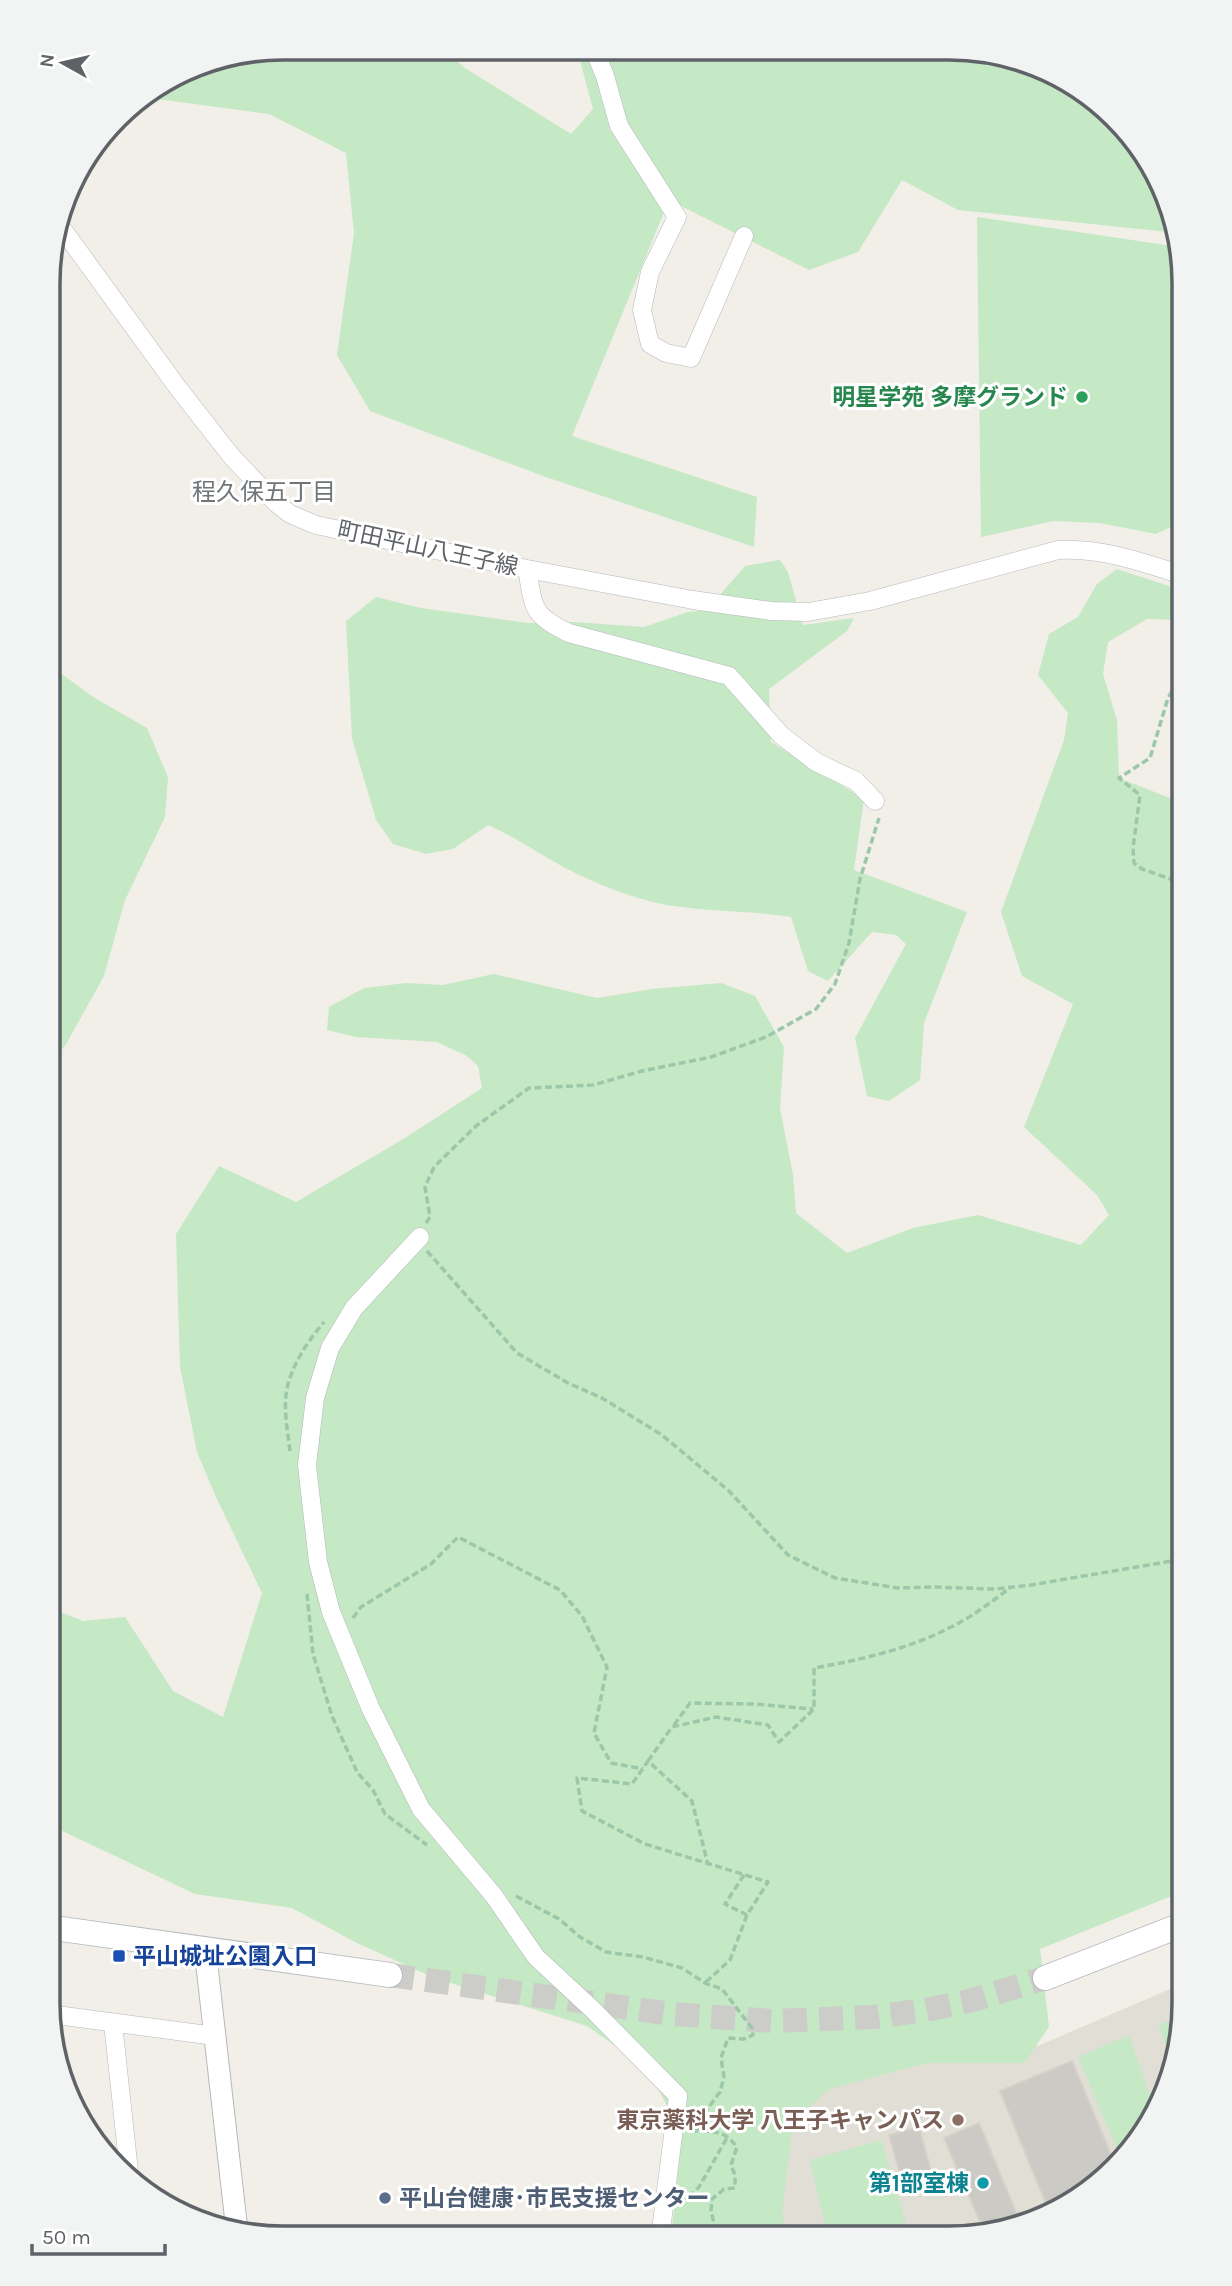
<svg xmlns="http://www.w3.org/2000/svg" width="1232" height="2286" viewBox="0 0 1232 2286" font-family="Karla,'Noto Sans JP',sans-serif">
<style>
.education{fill:#e1ded6}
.green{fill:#c5e8c5}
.building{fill:#cccac5;stroke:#d6d1c6;stroke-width:2}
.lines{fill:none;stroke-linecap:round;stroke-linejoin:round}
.secondary-tunnel{stroke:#ccccc8;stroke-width:24;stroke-dasharray:24 12;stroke-linecap:butt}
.minor-casing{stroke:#b5b8bc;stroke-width:19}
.tertiary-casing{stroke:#b5b8bc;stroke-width:23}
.secondary-casing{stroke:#b6babf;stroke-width:26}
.path{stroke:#9cc7a9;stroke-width:3.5;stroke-dasharray:7 3.5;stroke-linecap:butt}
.minor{stroke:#fff;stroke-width:18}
.tertiary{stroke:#fff;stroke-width:21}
.secondary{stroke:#fff;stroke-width:24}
.leisure-dot{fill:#2e9e5b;stroke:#fff;stroke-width:2.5}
.transit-dot{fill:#1a4fb4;stroke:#fff;stroke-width:2.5}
.education-dot{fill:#8d6e63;stroke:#fff;stroke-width:2.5}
.culture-dot{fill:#0f9aa8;stroke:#fff;stroke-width:2.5}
.service-dot{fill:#5c6f8a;stroke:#fff;stroke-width:2.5}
.labels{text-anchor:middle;stroke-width:6;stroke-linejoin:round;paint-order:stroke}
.leisure-label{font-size:23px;font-weight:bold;fill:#27864d;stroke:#fff;text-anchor:end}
.street-label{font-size:23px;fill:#5f6368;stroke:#fff}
.transit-label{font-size:23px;font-weight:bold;fill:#164399;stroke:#fff;text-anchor:start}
.education-label{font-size:23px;font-weight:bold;fill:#785e54;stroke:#fff;text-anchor:end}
.culture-label{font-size:23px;font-weight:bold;fill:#0d838f;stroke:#fff;text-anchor:end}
.service-label{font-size:23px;font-weight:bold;fill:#4e5e75;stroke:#fff;text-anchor:start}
.neighbourhood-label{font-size:24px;fill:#70757a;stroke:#fff}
.rim{fill:none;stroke:#5f6368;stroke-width:3.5}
</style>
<rect width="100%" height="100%" fill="#f1efe8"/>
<path class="education" d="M1184 1983V2020L1167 2093 1136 2147 1093 2190 1026 2226 950 2239 765 2238V2050L988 2056 1040 2045Z"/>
<path class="green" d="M282 47 441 48 465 68 571 134 593 109 577 49 995 52 1104 105 1172 206 1177 233 958 210 902 180 858 252 809 270 669 200 572 436 757 497 754 547 546 477 370 411 337 355 354 233 346 153 269 114 142 97 193 65Z
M977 217 1179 247 1185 282V513L1177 524 1156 534 1100 523 1053 521 981 537Z
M780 560 788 572 803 625 854 618 847 631 769 689 771 742 864 799 854 870 967 912 924 1023 920 1080 889 1101 867 1096 855 1038 906 944 896 935 872 932 828 981 808 971 791 917C752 911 713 912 674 906 637 901 591 882 558 864 535 851 513 836 488 825L453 849 426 854 393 844 376 820 352 738 346 621 376 597 421 608 528 623 575 622 644 627 688 612 707 610 745 566Z
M1117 569 1184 591 1180 611 1182 620 1147 619 1108 642 1103 674 1117 720 1119 778 1185 804 1184 1891 1040 1949 1049 2027 1024 2063H927L829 2089 793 2122 782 2214 788 2238H671L682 2135 648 2069 587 2026 432 1977 357 1943 292 1908 195 1894 52 1826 47 1827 48 1607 83 1621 125 1617 173 1691 223 1717 262 1593 216 1497 197 1452 180 1367 176 1234 219 1166 296 1202 405 1138 482 1088 478 1066 467 1056 437 1042 356 1037 327 1030 329 1007 364 988 406 983 443 985 494 974 597 998 652 989 721 983 755 996 784 1047 780 1108 793 1175 796 1213 847 1253 913 1228 978 1215 1081 1245 1109 1215 1097 1195 1024 1127 1073 1004 1022 976 1001 912 1064 740 1068 713 1038 675 1049 634 1078 617 1097 584Z
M49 667 55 669 93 697 147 728 168 777 165 817 125 900 104 976 65 1046 48 1064Z
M1184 2014V2020L1174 2065 1158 2025Z
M1129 2035 1156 2113 1136 2147 1122 2161 1078 2057Z
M881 2140 906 2222 855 2238H828L810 2160Z"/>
<path class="building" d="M1072 2061 1116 2167 1093 2190 1050 2213 1000 2091Z
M979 2123 1022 2227 985 2233 944 2138Z
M919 2127 935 2186 906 2194 889 2135Z"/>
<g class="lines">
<path class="secondary-tunnel" d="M390 1975 672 2014 773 2021 874 2017 925 2010 969 2001 1045 1978"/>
<g class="minor-casing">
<path id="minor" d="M594 49 605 76 619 126 677 217 650 272 642 310 650 344 666 353 691 358 744 236
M58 223 178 388 232 457 276 503 290 514 316 525 527 569 693 600 771 611 808 612 870 601 1058 550C1103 548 1142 562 1185 576
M527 569C534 608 531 615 569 633L729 676 781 735 816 762 856 781 875 801
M420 1237 354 1308 330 1348 315 1398 307 1465 318 1562 331 1612 370 1707 421 1809 494 1896 536 1957 592 2009 678 2096 660 2238
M49 2014 215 2036
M113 2023 130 2181"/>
</g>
<g class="tertiary-casing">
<path id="tertiary" d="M205 1949 237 2231"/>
</g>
<g class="secondary-casing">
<path id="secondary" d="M47 1927 390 1975
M1045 1978 1184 1924"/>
</g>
<path class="path" d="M1185 884 1142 869 1134 863 1133 848 1140 795 1119 778 1150 758 1168 698 1185 669
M426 1223 430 1217 425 1187 434 1167 476 1126 529 1088 593 1085 642 1071 711 1057 766 1037 816 1009 835 984 849 943 860 879 879 818
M427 1251 517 1353 568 1383 602 1398 662 1435 729 1491 788 1555 835 1578 898 1588 932 1587 995 1589 1031 1585 1184 1559
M290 1451C288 1434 284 1413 286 1395 289 1369 307 1342 324 1322
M307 1594 313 1654 332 1716 357 1772 373 1790 385 1814 427 1845
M353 1618 361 1607 431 1564 458 1537 560 1590 582 1616 607 1667 594 1733 611 1763 643 1769
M674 1725 690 1703 754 1704 813 1709
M648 1761 672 1727 716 1717 768 1725 779 1742 814 1709V1668C860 1660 909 1649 951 1627 972 1617 991 1602 1010 1588
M744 1875 725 1904 747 1915
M516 1896 559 1919 580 1937 606 1952 643 1957 682 1968 705 1983 722 1989 752 2028 753 2035 744 2039 728 2038 721 2058 724 2077 720 2092 703 2115 699 2131
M706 1982 730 1960 747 1915 768 1882 645 1844 582 1811 577 1778 632 1784 648 1761 692 1801 708 1865
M691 2130C713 2134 720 2126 737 2147L731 2165 735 2175V2188L724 2189 712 2199 711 2210 717 2238
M681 2204 699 2187 728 2136"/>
<use href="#minor" class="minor"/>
<use href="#tertiary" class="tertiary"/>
<use href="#secondary" class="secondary"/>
</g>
<circle class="leisure-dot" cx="1082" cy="397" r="7"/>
<rect class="transit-dot" x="112" y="1949" width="14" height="14" rx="3.5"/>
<circle class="education-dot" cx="958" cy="2120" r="7"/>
<circle class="culture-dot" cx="983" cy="2183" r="7"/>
<circle class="service-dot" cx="385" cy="2198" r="7"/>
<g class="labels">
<g class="leisure-label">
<text x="1068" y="405">明星学苑 多摩グランド</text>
</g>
<g class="street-label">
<text transform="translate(428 548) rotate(12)" y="8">町田平山八王子線</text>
</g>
<g class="transit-label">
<text x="133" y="1964">平山城址公園入口</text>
</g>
<g class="education-label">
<text x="944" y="2128">東京薬科大学 八王子キャンパス</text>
</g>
<g class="culture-label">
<text x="969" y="2191">第1部室棟</text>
</g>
<g class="service-label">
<text x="399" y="2206">平山台健康･市民支援センター</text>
</g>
<g class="neighbourhood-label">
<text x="264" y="500">程久保五丁目</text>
</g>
</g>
<path d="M0 0H1232V2286H0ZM283 60H949A223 223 0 0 1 1172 283V2003A223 223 0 0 1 949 2226H283A223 223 0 0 1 60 2003V283A223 223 0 0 1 283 60Z" fill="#f2f3f3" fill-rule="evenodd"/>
<path class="rim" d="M283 60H949A223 223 0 0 1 1172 283V2003A223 223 0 0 1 949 2226H283A223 223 0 0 1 60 2003V283A223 223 0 0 1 283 60Z"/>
<g transform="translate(63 63) rotate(278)" stroke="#ffffff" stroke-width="5" paint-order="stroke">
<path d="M0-5L12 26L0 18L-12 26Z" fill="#5f6368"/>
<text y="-10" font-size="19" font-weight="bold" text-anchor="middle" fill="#5f6368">N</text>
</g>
<path d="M32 2244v10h133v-10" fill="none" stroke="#5f6368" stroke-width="3.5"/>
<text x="42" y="2244" font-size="21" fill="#5f6368" stroke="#ffffff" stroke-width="5" paint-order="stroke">50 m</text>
</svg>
